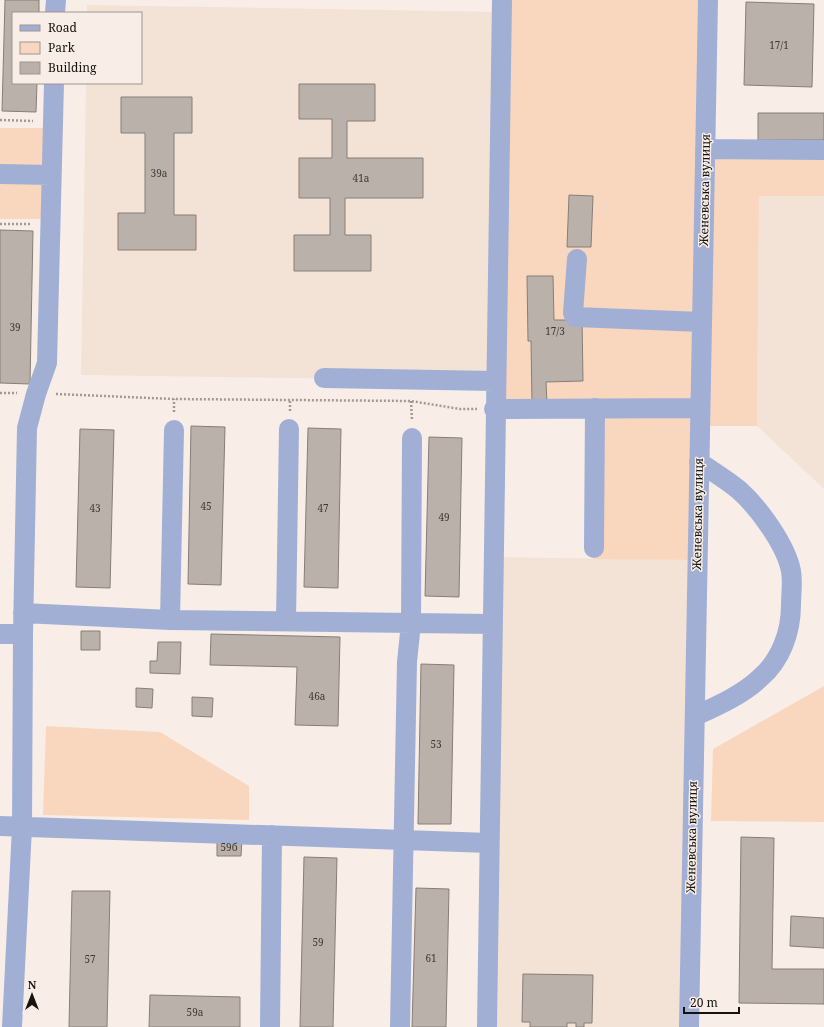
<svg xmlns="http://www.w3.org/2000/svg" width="824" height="1027" viewBox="0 0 824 1027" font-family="'Noto Serif',serif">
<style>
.built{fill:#f3e3d6}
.green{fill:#f9d7be}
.building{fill:#bab1aa;stroke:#877e78}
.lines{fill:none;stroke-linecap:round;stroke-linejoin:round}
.path{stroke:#a19994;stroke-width:2.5;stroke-dasharray:2 2;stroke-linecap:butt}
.minor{stroke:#a1afd5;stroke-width:20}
.labels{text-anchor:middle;stroke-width:3;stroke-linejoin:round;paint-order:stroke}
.number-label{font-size:10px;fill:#3e3a36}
.street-label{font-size:12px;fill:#15120f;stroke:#f8eee7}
</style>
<rect width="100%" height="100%" fill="#f8eee7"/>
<path class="built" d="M87 5 501 12 495 381 81 375 86 83H141V13H87Z
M759 195 824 196V489L757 426Z
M493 557 697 560 689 1027H487Z"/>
<path class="green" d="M502 0H708L705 148 824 150V196H759L757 426H700L697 560 594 559 595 408 494 409Z
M0 128H44L43 166 0 165Z
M0 181 42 182V219H0Z
M824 686V822L711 821 713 749Z
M46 726 160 732 249 786V820L43 815Z"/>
<path class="building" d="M5 0H39V13H13V83H37L36 112 2 111Z
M746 2 814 4 812 87 744 85Z
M299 84H375V121H347V158H423V198H345V235H371V271H294V235H330V198H299V158H332V119H299Z
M121 97H192V133H174V215H196V250H118V213H145V133H121Z
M758 113H824V140H758Z
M569 195 593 196 591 247H567Z
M0 230 33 231 30 384 0 383Z
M527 276H553L554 320H582L583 381 546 382 547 403H532L531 341H528Z
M191 426 225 427 221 585 188 584Z
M308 428 341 429 338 588 304 587Z
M80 429 114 430 110 588 76 587Z
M429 437 462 438 459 597 425 596Z
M81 631H100V650H81Z
M211 634 340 637 338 726 295 725 297 667 210 665Z
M158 642H181L180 674 150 673V661H157Z
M421 664 454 665 451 824H418Z
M136 688 153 689 152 708 136 707Z
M192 697 213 698 212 717 192 716Z
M741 837 774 838 772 969H824V1004L739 1003Z
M217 838 242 839 241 856H217Z
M304 857 337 858 333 1027H300Z
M416 888 449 889 446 1027H412Z
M72 891H110L107 1027H69Z
M791 916 824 918V948L790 946Z
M523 974 593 975 592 1023H584V1027H576V1023H567V1027H530V1022H522Z
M150 995 240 997V1027H149Z"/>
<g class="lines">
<path class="path" d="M0 120 33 121
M0 224H31
M0 393H17
M56 394 174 399 411 401 460 409H477
M411 401 412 420
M290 411V399
M174 412V399"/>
<path class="minor" d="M55 13 56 0
M705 149 824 150
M0 174 51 175
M577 259 573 313 575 317 702 322
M324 378 495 381
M494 409 700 408
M594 548 595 408
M23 613 170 620 492 624
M170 620 174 430
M286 621 289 429
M0 634H23L27 428 36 394 47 363 54 83
M695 716C717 706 742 695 760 678 781 660 791 632 791 605 791 594 793 582 791 571 786 545 759 508 739 490 727 480 712 471 699 462
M0 826 489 843
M12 1027 22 827 23 634
M270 1027 272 835
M400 1027 407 662 411 623 412 438
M487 1027 502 0
M689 1027 708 0"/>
</g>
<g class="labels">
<g class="number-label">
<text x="779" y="49">17/1</text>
<text x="159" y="177">39а</text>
<text x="361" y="182">41а</text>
<text x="15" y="331">39</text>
<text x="555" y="335">17/3</text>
<text x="206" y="510">45</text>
<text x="95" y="512">43</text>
<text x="323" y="512">47</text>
<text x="444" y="521">49</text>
<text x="317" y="700">46а</text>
<text x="436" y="748">53</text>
<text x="229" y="851">59б</text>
<text x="318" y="946">59</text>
<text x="431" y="962">61</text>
<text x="90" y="963">57</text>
<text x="195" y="1016">59а</text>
</g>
<g class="street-label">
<text transform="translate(705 190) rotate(-89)" y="4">Женевська вулиця</text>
<text transform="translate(698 514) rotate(-89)" y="4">Женевська вулиця</text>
<text transform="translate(692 837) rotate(-89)" y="4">Женевська вулиця</text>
</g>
</g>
<rect x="12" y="12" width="130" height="72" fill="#f8eee7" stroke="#9d9691"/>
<rect x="20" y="25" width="20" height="6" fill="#a1afd5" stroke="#9d9691"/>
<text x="48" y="32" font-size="12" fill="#15120f">Road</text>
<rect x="20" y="42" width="20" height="12" fill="#f9d7be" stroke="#9d9691"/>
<text x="48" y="52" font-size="12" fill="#15120f">Park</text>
<rect x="20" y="62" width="20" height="12" fill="#bab1aa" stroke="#9d9691"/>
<text x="48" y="72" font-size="12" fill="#15120f">Building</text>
<g transform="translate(32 995)" stroke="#f8eee7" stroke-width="3" paint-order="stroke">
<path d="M0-3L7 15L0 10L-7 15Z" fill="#15120f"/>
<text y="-6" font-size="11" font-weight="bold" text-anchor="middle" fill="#15120f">N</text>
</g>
<path d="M684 1007v6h55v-6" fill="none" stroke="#15120f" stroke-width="2"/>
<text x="690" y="1007" font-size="12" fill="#15120f" stroke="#f8eee7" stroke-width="3" paint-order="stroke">20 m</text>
</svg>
